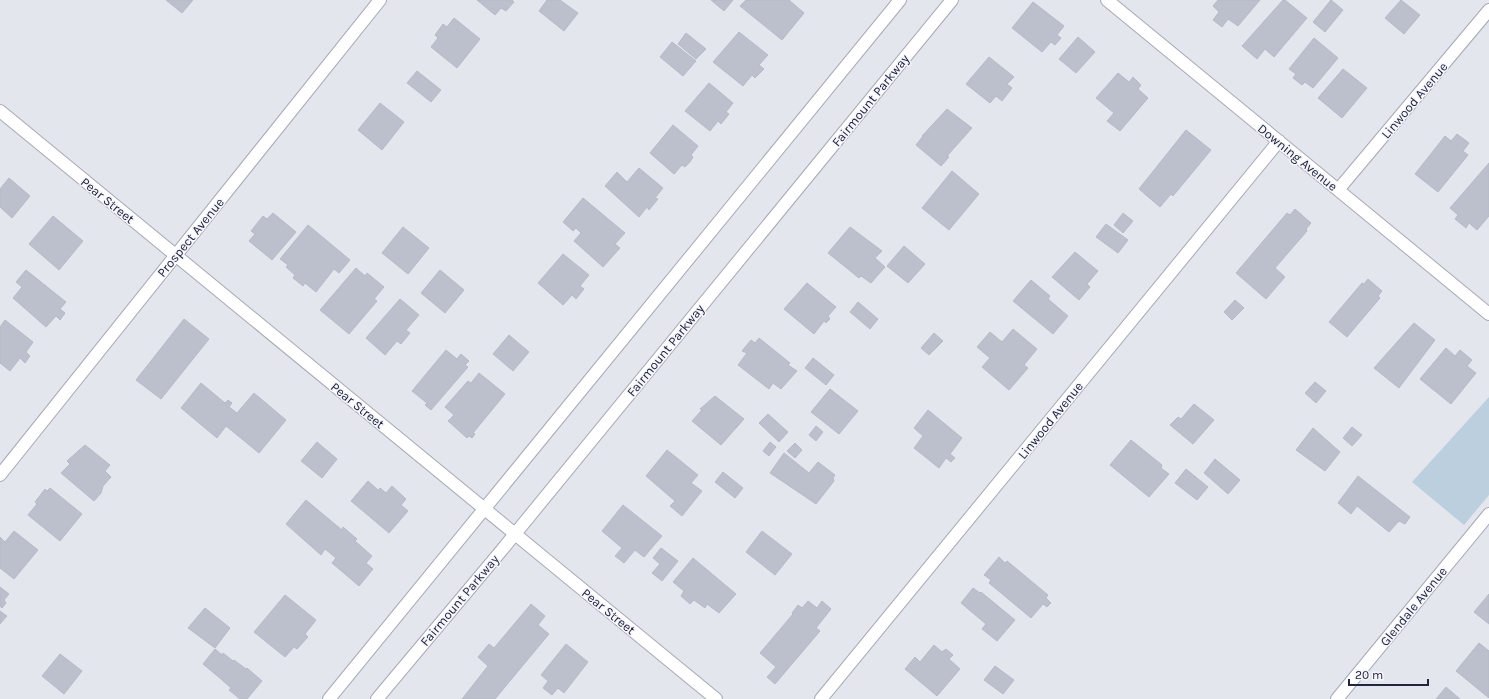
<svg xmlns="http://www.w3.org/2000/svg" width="1489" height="699" viewBox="0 0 1489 699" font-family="Karla,sans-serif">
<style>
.green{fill:#bccfdf}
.building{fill:#bcc0cc;stroke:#b6bac8}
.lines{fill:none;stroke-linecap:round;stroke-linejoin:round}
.minor-casing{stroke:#a6a8b6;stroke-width:14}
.minor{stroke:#fff;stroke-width:12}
.labels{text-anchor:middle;stroke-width:3;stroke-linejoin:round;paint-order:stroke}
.street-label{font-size:13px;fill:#222540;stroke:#f4f6fa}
</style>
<rect width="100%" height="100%" fill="#e4e6ee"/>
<path class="green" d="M1489 397V495L1464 525 1412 482Z"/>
<path class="building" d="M166 0H193L182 13Z
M477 0H512L514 2 506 11 501 8 495 15Z
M547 0H560L578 13 564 31 539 11Z
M711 0H733L724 11Z
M746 0H789L804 13 782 40 740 6Z
M1218 0H1260L1238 26 1228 19 1222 27 1213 20 1219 12 1213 6Z
M1283 0H1285L1307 18 1274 57 1265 49 1257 59 1242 46Z
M1331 0 1343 10 1325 32 1313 22Z
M1401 0 1420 15 1404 34 1385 18Z
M1033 2 1064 26 1057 35 1061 38 1055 45 1051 42 1042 52 1012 28Z
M454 18 480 39 457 68 431 47 438 38 435 35 443 24 447 27Z
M739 32 768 55 759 65 764 69 755 78 752 75 743 86 713 62Z
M686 33 706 49 696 59 678 44Z
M1078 37 1095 52 1076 73 1059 59Z
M1314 38 1338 58 1313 88 1305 82 1302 85 1293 78 1296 74 1289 69Z
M672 42 696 61 683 76 660 57Z
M989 57 1014 77 1007 84 1012 88 1002 101 996 96 990 103 966 84Z
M1343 69 1367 88 1342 118 1318 98Z
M417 71 441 90 431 102 407 83Z
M1118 73 1129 82 1133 77 1141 85 1138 89 1148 98 1120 131 1107 121 1114 113 1096 98Z
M709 83 733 103 726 112 729 114 721 124 718 121 710 131 685 111Z
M380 103 404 122 382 150 358 130Z
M947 109 972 128 947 156 949 157 941 166 916 145 923 136H922Z
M673 125 698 146 691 155 693 157 690 162 685 167 682 165 674 174 650 153Z
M1186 130 1211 150 1173 196 1171 194 1160 207 1139 189Z
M1457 134 1469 143 1463 151 1468 155 1438 192 1415 174 1445 136 1451 141Z
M1489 163V216L1477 230 1469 223 1466 228 1455 219 1458 215 1450 208Z
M639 168 663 188 655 198 658 199 649 210 647 207 639 217 605 186 617 172 627 182Z
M952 171 979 194 949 230 922 208Z
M9 178 30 196 12 218 0 207V189Z
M583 198 625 233 615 244 620 248 603 267 574 241 581 233 576 228 573 231 563 222Z
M1295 209 1311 223 1306 229 1307 231 1275 268 1285 277 1266 299 1236 273 1287 213 1290 215Z
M273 213 296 232 272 260 249 241 255 234 251 231 263 216 267 219Z
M1123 213 1133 221 1123 233 1114 225Z
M53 216 83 241 59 270 29 244Z
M1106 224 1128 240 1118 253 1096 237Z
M308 225 350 260 339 273 334 269 316 292 305 283 303 286 293 278 295 275 286 267 288 265 280 259Z
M403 227 429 248 408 274 382 253Z
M850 227 882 251 875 258 885 267 871 283 861 276 859 278 828 253Z
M904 246 925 264 908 283 887 266Z
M1075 252 1098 271 1087 284 1090 287 1079 300 1052 277Z
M563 254 589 275 580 286 584 289 576 299 572 295 563 305 538 283Z
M356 268 365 276 367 273 384 287 374 299 377 301 349 334 320 310Z
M26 270 66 302 60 309 65 313 60 320 56 316 46 327 13 298 22 287 16 282Z
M440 270 464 290 445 313 421 293Z
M1368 279 1382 291 1378 296 1380 298 1347 337 1329 322 1362 283 1364 284Z
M1031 280 1050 296 1048 299 1068 316 1053 334 1013 301Z
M807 283 836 307 828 316 830 319 826 323 824 321 814 334 784 309Z
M400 299 419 315 406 330 410 333 401 344 397 341 385 355 366 338Z
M1235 300 1244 308 1232 320 1224 312Z
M858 302 878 319 870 329 850 312Z
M184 319 209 339 161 399 136 380Z
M5 320 33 342 26 352 30 356 25 363 20 358 10 371 0 363V327Z
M1414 323 1435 340 1399 388 1374 368Z
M1013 329 1037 349 1024 365 1028 368 1009 390 982 367 990 358 977 347 990 332 1002 342Z
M934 333 943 341 929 355 921 348Z
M509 335 529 352 513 371 493 354Z
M759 338 790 363 788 365 797 371 781 389 773 383 769 389 738 365 747 353 742 351 751 340 755 343Z
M1446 348 1455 356 1460 350 1472 360 1467 366 1476 373 1451 404 1420 379Z
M446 350 457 359 461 354 469 361 465 365 468 367 431 410 425 405 427 403 412 391Z
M813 358 834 375 826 385 805 368Z
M479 373 505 394 473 433 475 434 472 438 469 436 467 438 448 421 454 415 445 407 468 381 471 383Z
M1315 382 1326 391 1316 403 1305 393Z
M201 383 225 403 228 400 232 403 229 407 237 413 254 393 286 420 259 453 226 426 217 438 181 408Z
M830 389 858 411 839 434 811 412Z
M715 396 744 419 721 445 692 421 702 410 700 409Z
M1194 404 1214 420 1193 444 1170 425 1178 417 1181 419Z
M928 410 962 438 950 454 955 458 951 462 946 458 939 468 914 448 923 436 914 428Z
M768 414 788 432 779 442 759 423Z
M816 426 823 432 816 441 809 435Z
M1352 427 1362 435 1352 446 1343 438Z
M1313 428 1340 452 1325 471 1296 450Z
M1131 440 1162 465 1161 468 1169 474 1149 497 1110 465Z
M317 442 337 459 322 478 301 461Z
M770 442 776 447 769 456 763 451Z
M795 443 802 450 795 458 787 451Z
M85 445 110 465 105 471 111 477 103 486 101 493 94 501 61 473 70 464 67 461Z
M667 450 698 475 691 483 702 491 682 516 670 506 675 501 646 476Z
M784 453 809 473 818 462 835 475 833 478 834 481 816 504 770 473Z
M1215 459 1240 480 1228 494 1204 473Z
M1186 469 1208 487 1197 500 1175 483Z
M723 472 743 488 735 498 715 482Z
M1358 476 1410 517 1405 524 1399 521 1389 532 1357 506 1351 514 1338 503Z
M368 481 378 490 380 488 386 493 392 486 406 499 401 505 408 511 389 533 351 501Z
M50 488 82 514 60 541 28 515 37 504 35 502 45 489 47 491Z
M306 500 342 530 343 527 357 539 355 541 372 556 366 563 373 569 359 586 332 563 336 558 325 549 321 555 286 524Z
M623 505 662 536 644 557 635 550 624 563 615 556 622 548 602 531Z
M14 531 38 550 14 579 0 568V537L5 542Z
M762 531 792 554 775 575 746 552Z
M661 548 678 561 662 581 652 573 660 564 653 558Z
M999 557 1005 563 1007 561 1048 595 1046 598 1051 603 1047 607 1043 604 1031 618 989 583 991 580 984 575Z
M693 558 736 594 719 613 707 604 705 608 694 600 690 604 681 596 684 591 673 582Z
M0 587 9 594 4 600 6 603 2 608 0 606Z
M973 588 980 593 981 592 1015 620 997 641 982 629 986 624 961 603Z
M1489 594V624L1474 612Z
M285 595 316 620 305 634 308 637 297 649 294 647 285 657 254 632Z
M808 601 817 608 822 601 831 609 816 628 820 631 775 684 767 677 776 667 760 653 793 614 792 613 798 605 802 608Z
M531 604 545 616 538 625 549 634 495 699H462L488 666 478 657 489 644 494 648Z
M205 608 230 628 215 648 188 628Z
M0 611 7 616 0 624Z
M1479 643 1489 651V698L1456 671Z
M566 644 588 662 564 693 558 688 552 695 543 688 548 681 541 675Z
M934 645 942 652 946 649 953 655 949 659 960 669 937 696 905 669 915 657 920 662Z
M215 649 222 655 223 653 233 661 234 660 246 669 247 668 262 681 247 699H240L229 690 231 688 221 679 203 664Z
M60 654 82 671 64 694 42 676Z
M995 666 1014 680 1003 694 984 680Z
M1446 687 1460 699H1436Z"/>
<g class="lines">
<g class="minor-casing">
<path id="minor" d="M1107 0 1489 314
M0 111 716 699
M1338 190 1489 10
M0 475 380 0
M329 699 900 0
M377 699 501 551 952 0
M821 699 1279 141
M1337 699 1489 514"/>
</g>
<use href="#minor" class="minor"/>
</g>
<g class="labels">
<g class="street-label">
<text transform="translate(870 100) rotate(-51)" y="5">Fairmount Parkway</text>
<text transform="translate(1414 100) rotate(-50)" y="5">Linwood Avenue</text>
<text transform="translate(1298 157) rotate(39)" y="5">Downing Avenue</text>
<text transform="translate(108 200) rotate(39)" y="5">Pear Street</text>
<text transform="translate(190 237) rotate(-51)" y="5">Prospect Avenue</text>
<text transform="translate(665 350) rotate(-51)" y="5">Fairmount Parkway</text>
<text transform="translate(358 405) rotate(39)" y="5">Pear Street</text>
<text transform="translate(1050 420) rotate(-51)" y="5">Linwood Avenue</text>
<text transform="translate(459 600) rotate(-50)" y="5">Fairmount Parkway</text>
<text transform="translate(1413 606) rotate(-51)" y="5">Glendale Avenue</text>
<text transform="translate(609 611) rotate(39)" y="5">Pear Street</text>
</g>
</g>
<path d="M1349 679v6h79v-6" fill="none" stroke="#222540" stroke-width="2"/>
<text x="1355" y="679" font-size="12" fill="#222540" stroke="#f4f6fa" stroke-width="3" paint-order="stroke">20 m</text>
</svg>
